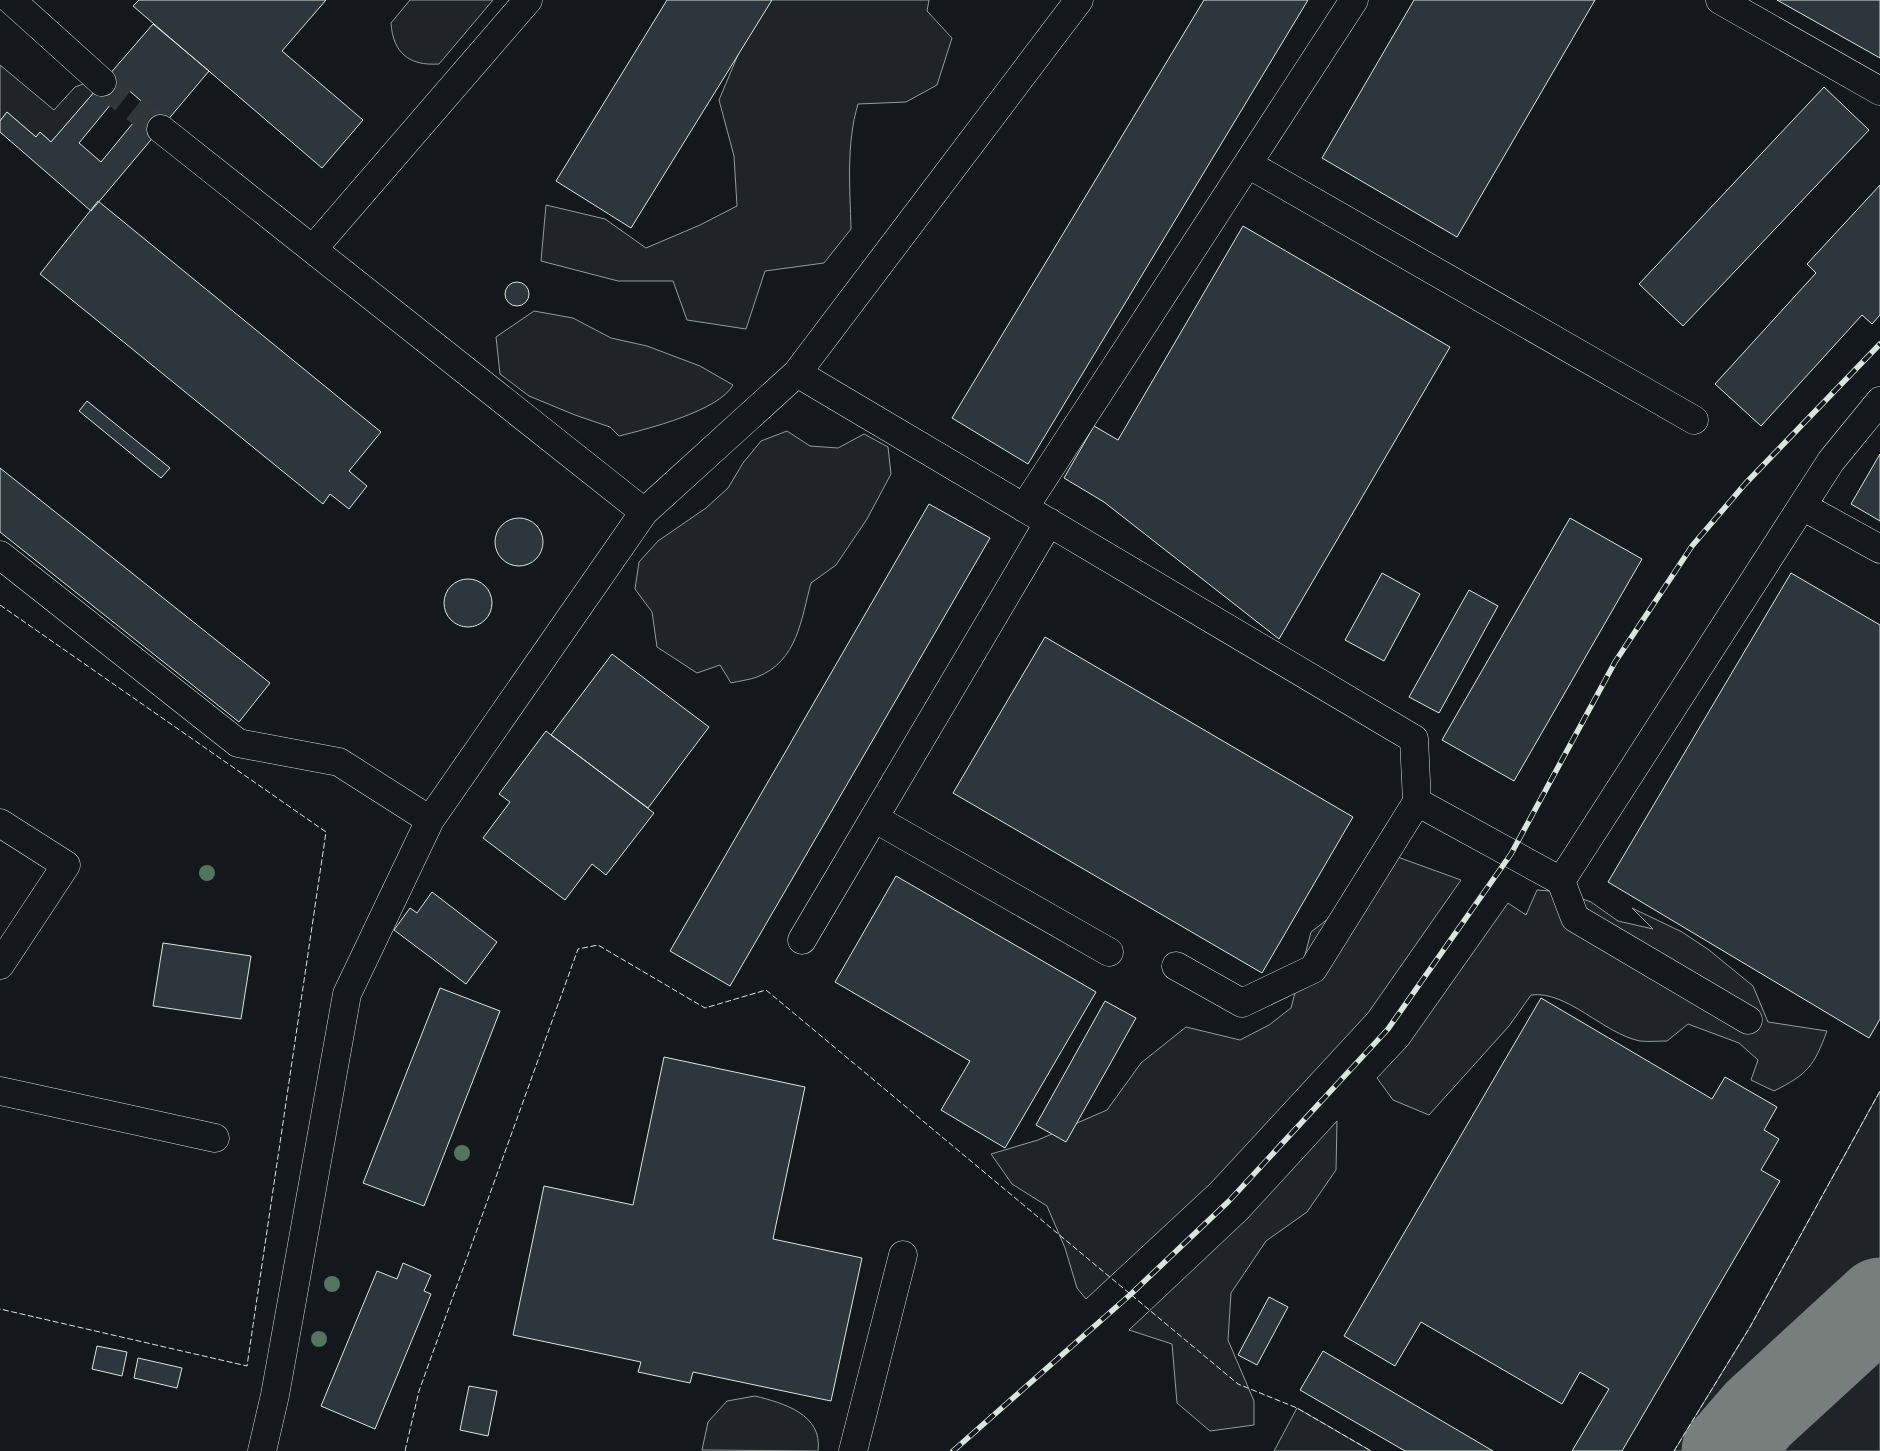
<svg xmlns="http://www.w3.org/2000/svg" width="1880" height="1451" viewBox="0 0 1880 1451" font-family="Bitter,serif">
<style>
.green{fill:#202428;stroke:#939e99}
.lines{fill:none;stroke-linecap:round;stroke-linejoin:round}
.taxiway{stroke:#767f7c;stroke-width:89}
.building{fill:#2c363c;stroke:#d8e6dc;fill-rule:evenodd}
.minor-tunnel{stroke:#313739;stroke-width:28;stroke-dasharray:28 14;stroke-linecap:butt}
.minor-casing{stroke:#d8e6dc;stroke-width:29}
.minor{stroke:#14181c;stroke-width:28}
.rail-casing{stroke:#d8e6dc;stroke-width:5.5}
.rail{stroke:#14181c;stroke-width:4;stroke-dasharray:11;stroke-linecap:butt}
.fence{stroke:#d8e6dc;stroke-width:1;stroke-dasharray:6 2.5;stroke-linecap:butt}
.tree{fill:#55745f}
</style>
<rect width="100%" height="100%" fill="#14181c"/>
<path class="green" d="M410 0H493L439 64C409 66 393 53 391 23Z
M761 0H929L927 11 952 38 937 85 906 102 858 104C846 144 850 188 851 229L824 263 765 271 746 329 687 320 673 281H618L541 261 546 205 605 219 646 248 700 225 737 206 734 156 719 100Z
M0 65 54 110 75 87 86 83 97 89 51 142 40 132 36 137 7 112 0 121Z
M534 311 573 318 611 338 647 346 700 366 733 385C719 411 647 429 619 436L610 427 575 415 529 396 500 374 496 337Z
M787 431 810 446 838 448 864 434 888 447 891 474 867 519 836 565 811 583C801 619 798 661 757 677 749 680 739 681 731 683L720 665 697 673 657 647 652 612 635 589 639 562 658 541 706 508 728 488 743 463 761 441Z
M1392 855 1461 880 1368 1013 1211 1183 1086 1299 1077 1288 1065 1248 1047 1206 1012 1184 991 1154 1038 1140 1107 1110 1141 1063 1186 1027 1240 1040 1269 1025 1291 1008 1311 932 1333 915Z
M1537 890 1564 892 1591 902 1618 921 1653 929 1632 908 1682 932 1709 950 1753 986 1768 1022 1827 1031C1814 1066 1808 1074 1774 1091L1751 1080 1758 1060 1739 1043 1688 1024 1667 1041C1658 1041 1648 1042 1640 1041 1604 1034 1567 990 1531 995L1509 1026 1429 1115 1393 1100 1377 1078 1408 1045 1508 903 1526 915Z
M1880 1091V1257L1841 1320 1752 1401 1707 1451H1674L1750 1327Z
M1337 1121 1336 1170 1307 1212 1266 1241 1231 1293 1228 1340 1254 1401V1425L1210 1431 1177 1403 1172 1344 1129 1330 1247 1219Z
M1870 1332 1880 1339V1451H1741L1765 1421Z
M755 1396C783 1403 823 1414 818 1451L702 1450 708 1422 727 1401Z
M1297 1408 1371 1451H1274Z"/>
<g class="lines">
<path class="taxiway" d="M1726 1451 1758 1414 1880 1302"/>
</g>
<path class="building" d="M139 0H326L282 51 363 120 322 168 133 6Z
M667 0H772L631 228 556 181Z
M1204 0H1308L1028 464 952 418Z
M1414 0H1595L1457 237 1322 158Z
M1777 0H1880V58Z
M153 24 209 71 91 211 0 132V121L7 112 36 137 40 132 51 142ZM125 87 147 106 101 162 79 143Z
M1824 87 1869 130 1683 326 1639 284Z
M1880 185V315L1872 324 1862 315 1761 426 1715 384 1816 273 1807 264Z
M98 201 381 432 349 471 367 486 349 509 330 494 323 504 40 274Z
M1243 226 1450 347 1279 639 1104 502 1064 478 1094 426 1118 440Z
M505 294a12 12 0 1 1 24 0a12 12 0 1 1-24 0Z
M87 401 170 468 161 478 79 411Z
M1880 454V521L1851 504Z
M0 468 270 683 239 722 0 532Z
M929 504 990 538 730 986 670 951Z
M495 542a24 24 0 1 1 48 0a24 24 0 1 1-48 0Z
M1570 518 1642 559 1514 781 1442 740Z
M1382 573 1420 594 1384 661 1345 640Z
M1791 573 1880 625V1019L1869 1038 1608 882Z
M444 603a24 24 0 1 1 48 0a24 24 0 1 1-48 0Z
M1469 590 1498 606 1439 713 1409 697Z
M1045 637 1353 817 1262 973 953 793Z
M612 654 709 727 648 808 551 735Z
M546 731 654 813 606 875 592 864 565 900 483 838 510 802 499 794Z
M896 876 1096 992 1005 1148 941 1110 970 1061 835 982Z
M432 892 497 942 466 984 394 930 410 908 417 913Z
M163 943 251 956 241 1019 153 1006Z
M440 988 500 1011 424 1206 363 1183Z
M1541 998 1712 1099 1725 1077 1777 1107 1764 1130 1779 1139 1761 1170 1780 1181 1622 1451H1572L1609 1389 1580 1372 1562 1404 1421 1322 1395 1366 1344 1336Z
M1105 1001 1136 1018 1066 1142 1036 1125Z
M664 1057 805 1087 773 1239 862 1258 831 1401 693 1372 690 1383 638 1372 641 1362 513 1335 544 1186 633 1205Z
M403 1263 431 1275 424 1291 431 1294 375 1429 321 1406 377 1271 397 1279Z
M1269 1297 1288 1307 1257 1365 1238 1355Z
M97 1346 127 1352 122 1376 92 1369Z
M1323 1351 1493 1451H1405L1300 1390Z
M138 1358 182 1368 177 1388 134 1378Z
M469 1386 497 1391 488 1436 460 1430Z"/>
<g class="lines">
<path class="minor-tunnel" d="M102 82 161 129"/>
<g class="minor-casing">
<path id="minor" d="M11 0 102 82
M1720 0 1880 91
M161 129 644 512
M1248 164 1694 420
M313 249 528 0
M797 373 1414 739 1417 802 1561 881 1831 461 1880 401
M1802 506 1880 549
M1024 508 1354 0
M0 555 238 743 339 762 430 820
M874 818 1109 952
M0 823 66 865 0 965
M1561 881 1575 918 1748 1020
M802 940 1049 522
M1176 966 1242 1003 1313 969 1417 802
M0 1091 215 1138
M262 1451 275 1395 347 994 430 820 644 512 797 373 1079 0
M853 1451 903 1255"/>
</g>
<use href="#minor" class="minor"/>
<g class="rail-casing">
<path id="rail" d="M953 1451 1131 1294 1229 1201 1388 1029 1511 854 1615 662 1692 546 1745 484 1880 344"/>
</g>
<use href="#rail" class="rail"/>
<path class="fence" d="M0 605 326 832 247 1366 0 1309
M405 1451 419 1391 578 949 598 945 705 1008 766 990 1238 1384 1297 1408 1371 1451
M1674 1451 1750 1327 1880 1091"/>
</g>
<g class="tree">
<circle cx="207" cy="873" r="8"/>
<circle cx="462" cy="1153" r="8"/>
<circle cx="332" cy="1284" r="8"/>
<circle cx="319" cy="1339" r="8"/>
</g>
</svg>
